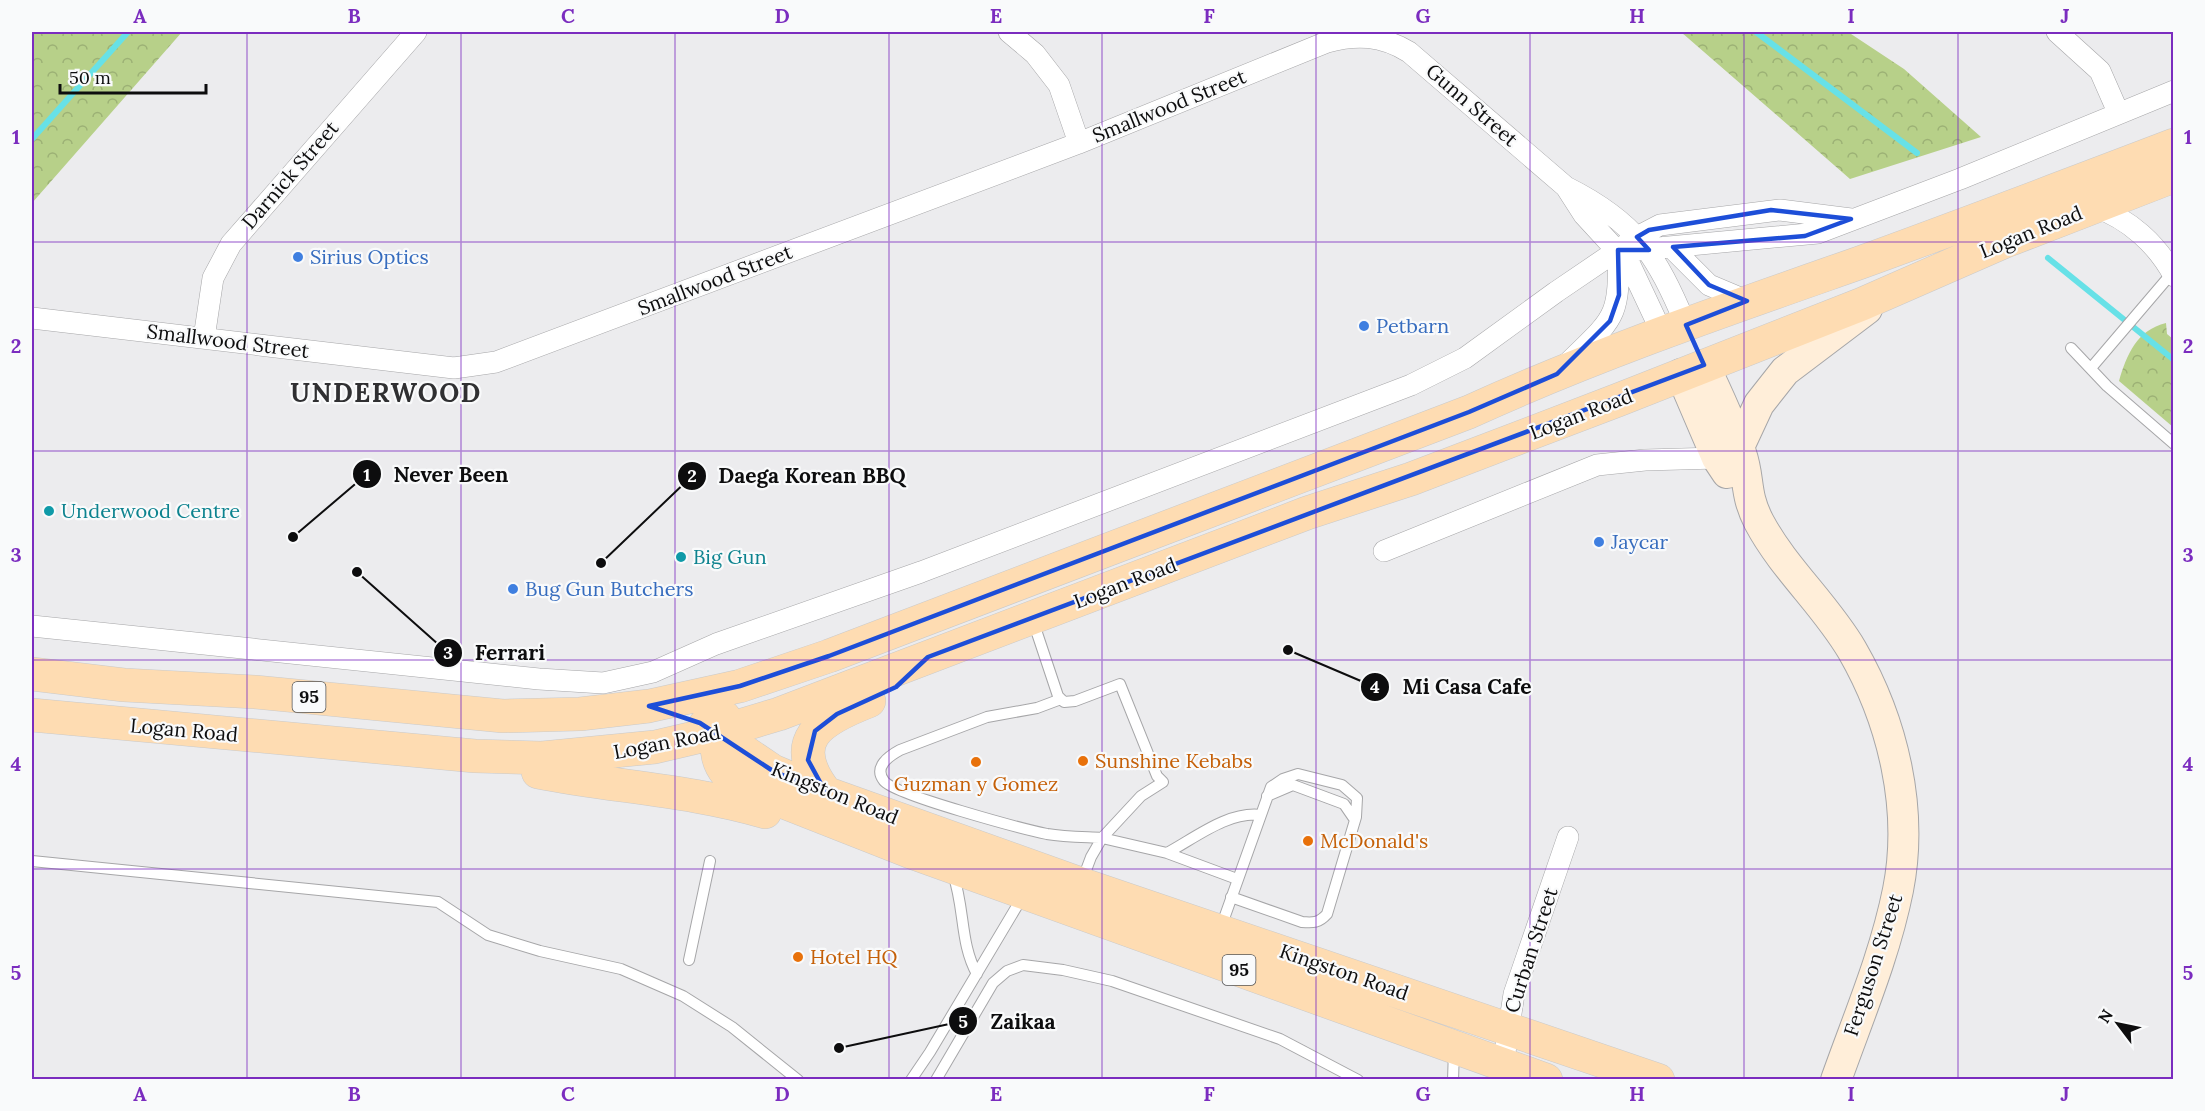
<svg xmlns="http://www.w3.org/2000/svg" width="2205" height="1111" viewBox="0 0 2205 1111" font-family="Lora,serif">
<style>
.park{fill:url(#park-crowns)}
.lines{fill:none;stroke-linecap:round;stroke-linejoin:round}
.stream{stroke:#67e1e7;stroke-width:6}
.lane-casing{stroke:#a6a6a8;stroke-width:12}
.street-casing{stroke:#a6a6a8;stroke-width:22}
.secondary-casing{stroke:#a6a6a8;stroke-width:32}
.primary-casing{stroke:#cacaca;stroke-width:34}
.lane{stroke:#fff;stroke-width:10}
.street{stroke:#fff;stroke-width:21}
.secondary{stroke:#ffeed9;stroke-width:30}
.primary{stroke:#fedcb2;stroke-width:33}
.marked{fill:none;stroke:#1d4ed8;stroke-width:4.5;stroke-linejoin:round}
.grid{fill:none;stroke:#7b2cbf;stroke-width:1.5;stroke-opacity:0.55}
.shop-dot{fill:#3f7fe0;stroke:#f9fafb;stroke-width:2}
.culture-dot{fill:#0f9aa8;stroke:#f9fafb;stroke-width:2}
.food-dot{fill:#e8710a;stroke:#f9fafb;stroke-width:2}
.labels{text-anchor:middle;stroke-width:4.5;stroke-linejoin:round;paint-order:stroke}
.shield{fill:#f9fafb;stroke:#545455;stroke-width:1.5}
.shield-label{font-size:18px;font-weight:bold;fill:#0d0d0e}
.street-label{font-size:20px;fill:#0d0d0e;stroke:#f9fafb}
.shop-label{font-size:20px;fill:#366cbe;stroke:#f9fafb;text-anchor:start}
.culture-label{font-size:20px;fill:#0d838f;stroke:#f9fafb;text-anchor:start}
.food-label{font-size:20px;fill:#c56008;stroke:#f9fafb;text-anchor:start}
.district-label{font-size:26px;font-weight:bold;letter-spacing:1.5px;fill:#303032;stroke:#f9fafb}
.leader{fill:none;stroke:#0d0d0e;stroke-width:2}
.callout-dot{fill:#0d0d0e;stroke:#f9fafb;stroke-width:2}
.mark-label{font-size:18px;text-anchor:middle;font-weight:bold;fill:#fff}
.callout-label{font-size:21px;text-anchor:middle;font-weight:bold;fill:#0d0d0e;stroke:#f9fafb;stroke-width:4.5;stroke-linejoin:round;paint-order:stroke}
.neatline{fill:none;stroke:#7b2cbf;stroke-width:2}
.grid-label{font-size:20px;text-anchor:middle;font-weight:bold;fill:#7b2cbf}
</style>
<defs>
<pattern id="park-crowns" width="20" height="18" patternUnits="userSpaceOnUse" patternTransform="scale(1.5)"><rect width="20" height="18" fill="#b7d089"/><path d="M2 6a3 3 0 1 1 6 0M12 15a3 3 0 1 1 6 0" fill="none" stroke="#9cb175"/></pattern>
</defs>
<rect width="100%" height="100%" fill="#ececee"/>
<path class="park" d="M32 32H182L32 203Z
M1681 32H1848L1904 69 1981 137 1850 179Z
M2166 323 2167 334 2173 339V427L2119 381C2127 354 2137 330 2166 323Z"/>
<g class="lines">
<path class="stream" d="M1756 32 1917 153
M32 139 128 32
M2048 258 2174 360"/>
<g class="lane-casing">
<path id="lane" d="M2071 348 2107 386 2174 444
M2091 368 2172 273
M1033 621 1058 696 1064 702 1075 701 1120 684 1157 776 1163 782 1141 796 1102 838C1084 837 1065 837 1047 834 1023 829 895 795 884 781 873 767 889 756 900 750L987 717 1037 708 1061 699
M1267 796 1293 785 1344 804 1355 820
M1167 853C1195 838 1228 811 1261 815
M32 861 438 902 488 935 540 951 621 969 683 996 732 1027 798 1080
M953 874C965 909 960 944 977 974
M1082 881 1091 857 1102 838 1167 853 1237 879
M1221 927 1271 787 1283 779 1298 774 1342 785 1357 798 1356 817 1327 914C1319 923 1313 923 1302 922L1231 897
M689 960 710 861
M911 1080 930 1052 1023 896
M936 1080 993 983 1007 971 1023 965 1063 970 1112 981 1280 1039 1358 1080
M1453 1080 1454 1050"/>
</g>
<g class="street-casing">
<path id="street" d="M1009 32 1035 54 1059 85 1079 143
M2057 32 2100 71 2118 112
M1566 187 1584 215 1630 265 1662 333
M2095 207C2129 219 2157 244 2174 276
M1671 247 1709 285 1747 301
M1637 250 1818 233 1960 179 2174 91
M32 318 454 368 496 362 1079 143 1327 42C1357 34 1381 35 1409 52L1566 187C1636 222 1656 254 1686 325
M204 338 213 278 231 244 416 32
M1568 363C1615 317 1620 318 1618 250
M1384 551 1597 465 1645 460 1717 458
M32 626 539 679 603 683 653 672 716 644 921 572 1411 385 1465 358 1556 292 1637 237 1660 225 1780 210 1851 219
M1503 1065 1514 994 1568 837"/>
</g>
<g class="secondary-casing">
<path id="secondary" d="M1704 365C1717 393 1732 423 1741 453 1750 479 1744 493 1759 522 1784 569 1825 604 1852 650 1893 721 1914 809 1898 890 1885 955 1858 1018 1836 1080
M1681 374 1717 458 1727 473
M1717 458 1739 447 1759 404 1785 371 1867 309"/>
</g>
<g class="primary-casing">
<path id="primary" d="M32 674 124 685 255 692 503 716 580 714 649 706 740 686 829 656 1469 412C1596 354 1728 309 1859 263 1964 225 2069 185 2174 145
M32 715 475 756 542 758 655 747 719 732 779 714 1307 513 1411 479 1618 400 1862 304 2006 241 2174 176
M724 717C712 746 714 770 743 786L908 851 1546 1080
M705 725 773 771 826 793 1081 884 1658 1080
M538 772C614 787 691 790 765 812
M826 793C785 740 820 720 869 701"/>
</g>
<use href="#lane" class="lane"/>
<use href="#street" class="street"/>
<use href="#secondary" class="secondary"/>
<use href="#primary" class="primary"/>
</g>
<path class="marked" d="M1771 210 1851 219 1805 236 1673 247 1709 285 1747 301 1686 325 1704 365 928 657 896 687 837 714 815 731 808 760 826 793 773 771 700 723 649 706 740 686 829 656 1469 412 1557 374 1610 321 1619 295 1618 250H1649L1637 237 1649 230Z"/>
<path class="grid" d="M247 32V1080M461 32V1080M675 32V1080M889 32V1080M1102 32V1080M1316 32V1080M1530 32V1080M1744 32V1080M1958 32V1080M32 242H2174M32 451H2174M32 660H2174M32 869H2174"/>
<g class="shop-dot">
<circle cx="298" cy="257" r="6"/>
<circle cx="1364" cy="326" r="6"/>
<circle cx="1599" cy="542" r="6"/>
<circle cx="513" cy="589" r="6"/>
</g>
<g class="culture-dot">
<circle cx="49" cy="511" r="6"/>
<circle cx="681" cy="557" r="6"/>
</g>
<g class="food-dot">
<circle cx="1083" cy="761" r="6"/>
<circle cx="976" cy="762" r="6"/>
<circle cx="1308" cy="841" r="6"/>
<circle cx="798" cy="957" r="6"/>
</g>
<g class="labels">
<g class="shield">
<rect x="292.5" y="682" width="33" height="30" rx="4.5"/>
<rect x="1222.5" y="955" width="33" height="30" rx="4.5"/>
</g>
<g class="shield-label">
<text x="309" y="703">95</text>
<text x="1239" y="976">95</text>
</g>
<g class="street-label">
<text transform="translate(1472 105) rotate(41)" y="7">Gunn Street</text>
<text transform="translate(1169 106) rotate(-22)" y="7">Smallwood Street</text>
<text transform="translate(290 175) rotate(-49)" y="7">Darnick Street</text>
<text transform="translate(2031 232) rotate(-22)" y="7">Logan Road</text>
<text transform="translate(715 280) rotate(-21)" y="7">Smallwood Street</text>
<text transform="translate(228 341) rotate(7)" y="7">Smallwood Street</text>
<text transform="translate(1581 414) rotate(-21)" y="7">Logan Road</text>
<text transform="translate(1125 583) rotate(-21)" y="7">Logan Road</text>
<text transform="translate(184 730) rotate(5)" y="7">Logan Road</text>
<text transform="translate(667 742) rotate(-11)" y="7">Logan Road</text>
<text transform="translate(835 793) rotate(22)" y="7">Kingston Road</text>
<text transform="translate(1531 950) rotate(-72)" y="7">Curban Street</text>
<text transform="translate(1873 965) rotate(-72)" y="7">Ferguson Street</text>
<text transform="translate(1344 972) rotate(19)" y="7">Kingston Road</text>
</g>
<g class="shop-label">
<text x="310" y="264">Sirius Optics</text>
<text x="1376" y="333">Petbarn</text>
<text x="1611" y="549">Jaycar</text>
<text x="525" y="596">Bug Gun Butchers</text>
</g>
<g class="culture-label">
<text x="61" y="518">Underwood Centre</text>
<text x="693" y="564">Big Gun</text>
</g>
<g class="food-label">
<text x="1095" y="768">Sunshine Kebabs</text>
<text x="976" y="791" text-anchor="middle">Guzman y Gomez</text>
<text x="1320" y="848">McDonald's</text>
<text x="810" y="964">Hotel HQ</text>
</g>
<g class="district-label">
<text x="386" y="402">UNDERWOOD</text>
</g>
</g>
<path class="leader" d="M293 537L367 474M601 563L692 476M357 572L448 653M1288 650L1375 687M839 1048L963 1021"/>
<g class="callout-dot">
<circle cx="293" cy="537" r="6"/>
<circle cx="601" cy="563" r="6"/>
<circle cx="357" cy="572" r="6"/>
<circle cx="1288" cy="650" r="6"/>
<circle cx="839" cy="1048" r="6"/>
<circle cx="367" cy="474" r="15"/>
<circle cx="692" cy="476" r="15"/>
<circle cx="448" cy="653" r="15"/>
<circle cx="1375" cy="687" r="15"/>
<circle cx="963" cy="1021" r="15"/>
</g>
<g class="mark-label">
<text x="367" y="481">1</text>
<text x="692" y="482">2</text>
<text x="448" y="659">3</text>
<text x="1375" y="693">4</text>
<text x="963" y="1028">5</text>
</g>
<g class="callout-label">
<text x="451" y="482">Never Been</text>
<text x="812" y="483">Daega Korean BBQ</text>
<text x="510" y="660">Ferrari</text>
<text x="1467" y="694">Mi Casa Cafe</text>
<text x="1023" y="1029">Zaikaa</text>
</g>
<rect width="2205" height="1111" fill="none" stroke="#f9fafb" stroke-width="66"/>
<g transform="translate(2118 1024) rotate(302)" stroke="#f9fafb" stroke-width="4.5" paint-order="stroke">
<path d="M0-4.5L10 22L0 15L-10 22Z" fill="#0d0d0e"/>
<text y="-9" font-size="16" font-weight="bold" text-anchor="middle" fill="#0d0d0e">N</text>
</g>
<path d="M60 84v9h146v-9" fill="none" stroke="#0d0d0e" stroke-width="3"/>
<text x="69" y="84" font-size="18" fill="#0d0d0e" stroke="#f9fafb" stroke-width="4.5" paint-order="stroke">50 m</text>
<rect x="33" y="33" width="2139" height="1045" class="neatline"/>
<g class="grid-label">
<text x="140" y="23">A</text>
<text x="354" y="23">B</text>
<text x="568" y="23">C</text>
<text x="782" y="23">D</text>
<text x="996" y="23">E</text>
<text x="1209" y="23">F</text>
<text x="1423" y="23">G</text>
<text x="1637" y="23">H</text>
<text x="1851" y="23">I</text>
<text x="2065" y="23">J</text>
<text x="16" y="144">1</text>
<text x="2188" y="144">1</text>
<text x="16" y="353">2</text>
<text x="2188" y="353">2</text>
<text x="16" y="562">3</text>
<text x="2188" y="562">3</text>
<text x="16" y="771">4</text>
<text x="2188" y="771">4</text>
<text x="16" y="980">5</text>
<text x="2188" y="980">5</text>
<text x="140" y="1101">A</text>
<text x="354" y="1101">B</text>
<text x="568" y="1101">C</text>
<text x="782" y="1101">D</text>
<text x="996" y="1101">E</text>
<text x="1209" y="1101">F</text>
<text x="1423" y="1101">G</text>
<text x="1637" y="1101">H</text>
<text x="1851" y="1101">I</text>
<text x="2065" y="1101">J</text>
</g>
</svg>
